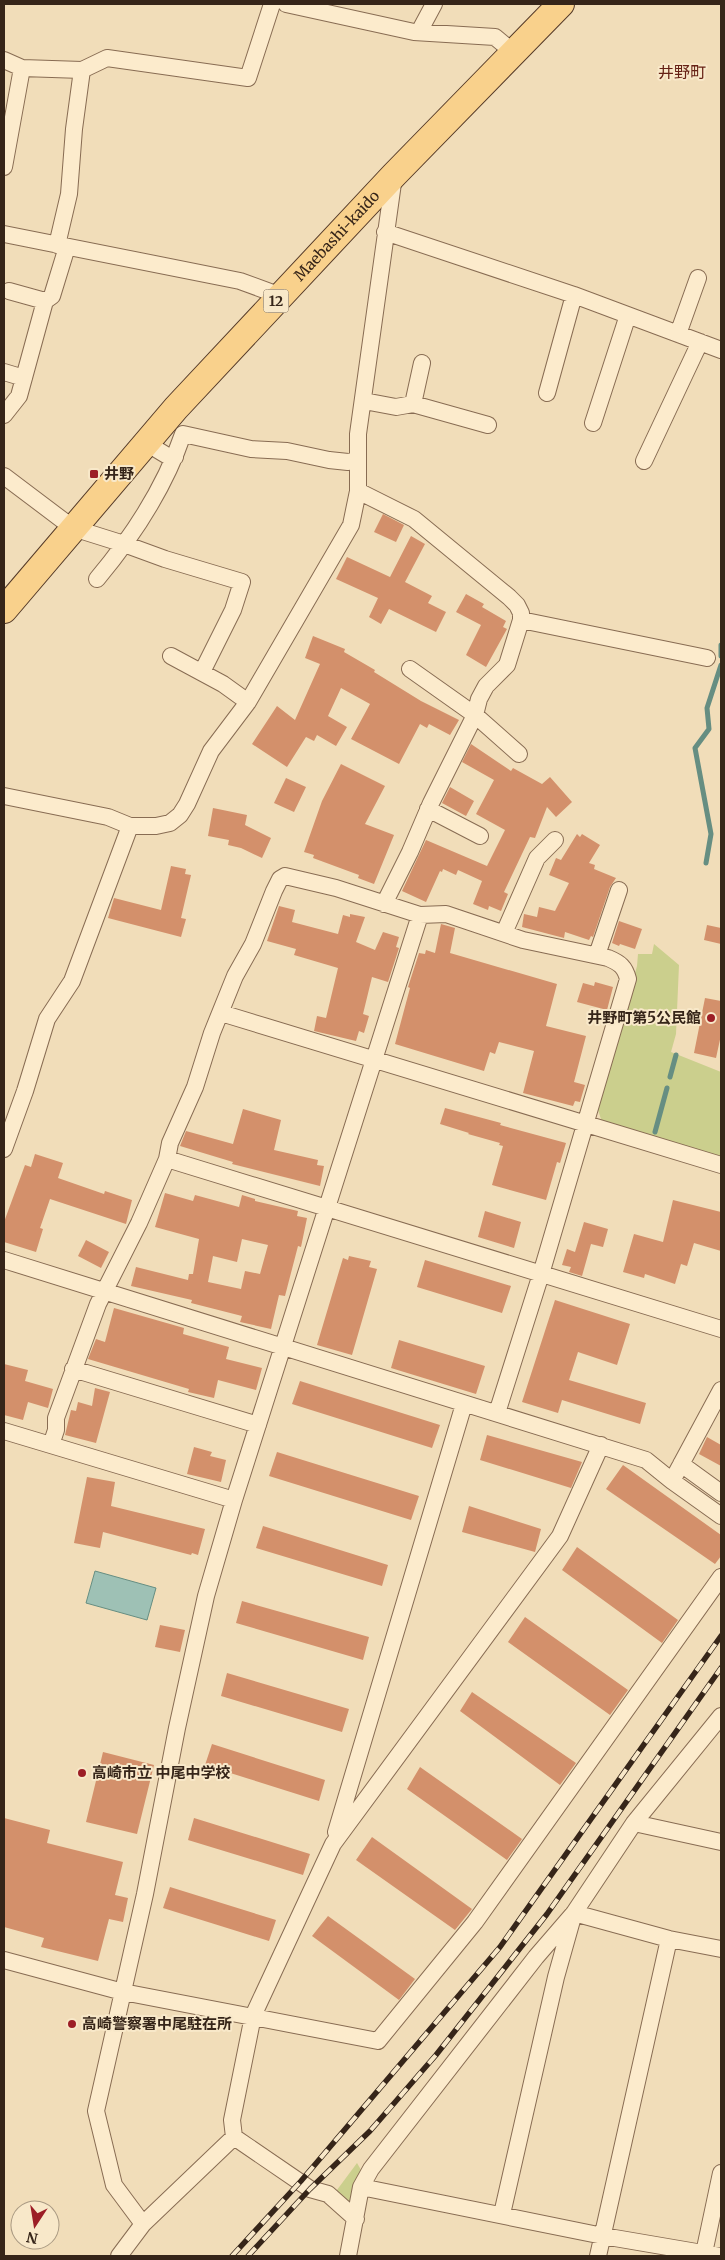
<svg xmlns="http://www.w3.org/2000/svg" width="725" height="2260" viewBox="0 0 725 2260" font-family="Merriweather,'Noto Sans JP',serif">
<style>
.green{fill:#cbcf8d}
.water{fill:#9ec1b5;stroke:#668e82}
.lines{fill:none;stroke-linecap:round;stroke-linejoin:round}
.stream{stroke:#668e82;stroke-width:5}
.building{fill:#d3906b;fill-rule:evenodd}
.street-casing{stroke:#886c53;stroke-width:18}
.primary-casing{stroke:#553a28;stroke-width:28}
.street{stroke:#fcebcc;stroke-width:16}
.primary{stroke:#f9d18c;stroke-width:26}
.rail-casing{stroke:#362519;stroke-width:5.5}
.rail{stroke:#f8e8c9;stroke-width:4;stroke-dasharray:11;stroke-linecap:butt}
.poi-dot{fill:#9c1e26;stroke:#f8e8c9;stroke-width:2}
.labels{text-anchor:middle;stroke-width:4;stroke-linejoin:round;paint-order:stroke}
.shield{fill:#f8e8c9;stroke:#70604e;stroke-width:1}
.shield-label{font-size:14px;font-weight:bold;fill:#362519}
.street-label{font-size:15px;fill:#362519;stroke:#f8e8c9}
.poi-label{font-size:15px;font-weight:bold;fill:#362519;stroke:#f8e8c9;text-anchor:start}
.neighbourhood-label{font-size:16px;fill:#662115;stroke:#f8e8c9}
</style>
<rect width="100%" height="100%" fill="#f1ddb9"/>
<path class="green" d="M654 944 679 965 676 1034 671 1052 721 1072V1157L602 1122 598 1110 637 966 638 954H652Z
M357 2163 361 2170 352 2209 334 2194Z"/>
<path class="water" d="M95 1571 156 1588 147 1620 86 1603Z"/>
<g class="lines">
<path class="stream" d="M721 645V656
M706 863 711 834 695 748 709 729 707 708 721 665
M670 1077 676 1055
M655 1132 667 1088"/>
</g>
<path class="building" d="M383 514 404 525 396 542 374 532Z
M411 536 425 544 405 582 432 596 428 603 446 612 436 632 389 609 381 624 369 617 378 598 336 579 347 557 390 577Z
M466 594 484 604 482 607 506 621 503 627 507 629 486 667 466 655 481 625 456 612Z
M313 636 345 649 344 652 375 670 374 672 421 701 459 720 450 735 429 724 427 728 420 724 399 764 351 739 370 704 341 688 328 716 347 727 336 746 317 735 314 741 306 737 287 767 252 744 277 706 295 720 320 664 305 658Z
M471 744 511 771 513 768 542 784 550 777 572 802 556 817 547 807 535 838 530 837 504 892 508 894 501 911 489 906 488 910 473 904 482 881 458 870 456 875 443 869 442 872 440 871 426 902 402 891 426 840 487 866 505 830 476 814 494 780 462 762Z
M341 764 385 786 365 824 394 835 374 884 358 878 359 875 313 858 314 855 304 852 322 801Z
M286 778 306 787 294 812 274 803Z
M450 787 474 801 466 816 442 803Z
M213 808 247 815 245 825 271 838 262 858 241 848 228 845 229 840 208 836Z
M577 834 580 837 582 834 600 845 589 863 595 865 594 869 616 878 610 887 593 937 591 936 589 940 565 932 564 938 522 927 524 914 537 917 539 907 555 911 569 883 549 875 556 858 561 860Z
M171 866 186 869 185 874 191 875 181 918 186 919 181 937 108 918 114 898 161 910Z
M279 906 295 910 292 922 338 934 343 915 350 917V914L365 917 356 942 375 950 383 932 399 937 396 947 399 948 388 982 372 977 363 1014 369 1016 364 1033 359 1031 356 1041 314 1031 317 1016 326 1018 338 968 294 955 296 949 267 941Z
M619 921 642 929 635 949 620 944 619 946 612 943Z
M441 924 455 928 450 953 557 984 546 1026 586 1036 574 1082 585 1085 580 1102 575 1101 573 1106 523 1093 534 1051 499 1042 495 1054 490 1052 484 1071 395 1044 410 988 408 987 419 953 425 954 426 950 435 953Z
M707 925 721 928V944L704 940Z
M595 982 613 987 607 1010 577 1002 583 983 594 986Z
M705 998 721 1001V1035L716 1058 694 1053Z
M445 1108 501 1123 500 1125 566 1143 560 1163 557 1162 546 1200 492 1185 503 1146 499 1145 500 1143 468 1134 469 1133 440 1124Z
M243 1109 281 1120 274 1150 318 1160 317 1165 324 1166 320 1186 232 1164 233 1162 180 1146 186 1131 233 1144Z
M35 1154 63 1163 58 1178 104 1194 105 1191 132 1200 126 1224 50 1199 40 1228 43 1229 36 1252 4 1242V1222L25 1165 31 1167Z
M165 1193 193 1201 195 1195 239 1207 242 1195 255 1199V1201L298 1211 297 1216 307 1218 301 1247 298 1246 285 1296 279 1295 271 1329 240 1322 242 1316 191 1303 192 1300 131 1286 136 1267 188 1280 189 1274H193L199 1239 155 1227ZM242 1239 268 1245 260 1274 245 1271 241 1289 208 1282 213 1256 237 1262Z
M673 1200 721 1212V1251L694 1243 687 1266 681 1264 675 1284 645 1274 644 1278 623 1272 634 1234 663 1242Z
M485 1211 521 1222 514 1248 478 1237Z
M584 1222 608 1229 603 1247 591 1244 582 1276 569 1272 571 1267 562 1265 567 1249 575 1252Z
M86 1240 109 1252 101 1268 78 1256Z
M349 1256 371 1261 369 1267 377 1269 352 1355 317 1345 343 1258 348 1260Z
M425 1260 511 1286 502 1313 417 1287Z
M555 1300 630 1324 617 1365 578 1352 569 1380 646 1403 640 1424 562 1400 558 1413 522 1402Z
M114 1308 184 1328 183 1334 229 1347 226 1359 262 1368 256 1390 218 1380 214 1398 188 1392 189 1389 88 1359 96 1339 105 1342Z
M399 1340 485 1366 476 1394 391 1368Z
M4 1364 28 1370 25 1381 53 1389 48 1408 28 1402 23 1420 4 1415Z
M300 1381 440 1425 432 1448 292 1404Z
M95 1388 110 1392 96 1443 65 1435 71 1410 76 1411 78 1402 92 1406Z
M487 1435 582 1462 571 1488 480 1460Z
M707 1437 721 1445V1466L699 1454Z
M194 1447 212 1452 210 1456 226 1460 221 1482 187 1474Z
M277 1452 419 1496 411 1520 269 1476Z
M623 1465 721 1535V1556L715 1564 606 1489Z
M87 1477 115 1482 111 1506 205 1529 198 1555 192 1553 191 1555 103 1532 100 1548 74 1543Z
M469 1506 541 1529 535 1552 462 1532Z
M263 1526 388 1565 382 1586 256 1548Z
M577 1547 678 1620 662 1643 562 1570Z
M242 1601 369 1637 363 1660 236 1623Z
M525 1617 628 1690 610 1715 508 1642Z
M160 1625 185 1630 180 1652 155 1647Z
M227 1673 349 1709 342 1732 221 1696Z
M472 1692 576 1763 560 1785 460 1711Z
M212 1744 325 1780 319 1801 205 1765Z
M103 1752 154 1765 137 1834 86 1822Z
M420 1767 522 1839 507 1860 407 1789Z
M4 1818 50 1830 47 1843 123 1862 115 1895 128 1898 123 1922 109 1919 98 1961 41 1947 44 1938 4 1927Z
M194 1818 310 1854 303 1875 188 1840Z
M372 1837 472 1909 455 1930 356 1860Z
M170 1887 276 1920 269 1941 163 1908Z
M328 1916 415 1979 399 2000 312 1936Z"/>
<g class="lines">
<g class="street-casing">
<path id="street" d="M286 4 414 32 495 37 513 52
M419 32 434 4
M4 60 22 68 82 70 107 58 248 78 272 4
M4 167 22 68
M385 232 574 295 721 350
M4 234 240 281 281 296
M57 245 69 194 74 129 82 70
M45 301 52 296 67 247
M678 334 698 278
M4 372 24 378
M547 393 574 295
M364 401 396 407 413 404 488 425
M413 404 422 363
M4 415 19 396 45 301 9 291
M593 423 628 315
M146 443 166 455 175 457
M644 461 700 342
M4 476 73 528 124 544 165 559 242 582 233 610 202 672
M358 491 414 519 509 597 517 605 521 613V620L507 665 486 686 479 699 475 715 431 803 410 852 384 904
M97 579C133 536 165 487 183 434L251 449 287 451 329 460 348 462 357 460
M521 620 707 658
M171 656 223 684 248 702
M410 669 475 715 519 754
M4 796 108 817 130 826H156L170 823 180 815 187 804 211 751 248 702 351 525 358 491V434L394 176
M428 809 480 836
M504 933 537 858 555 840
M597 955 619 890
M221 1013 721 1165
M4 1149 25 1091 47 1019 72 981 130 826
M167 1159 721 1329
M4 1260 646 1460 672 1481 721 1516
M73 1369 258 1425
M4 1431 234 1500
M51 1445 56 1430V1418L98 1304 139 1223 167 1159 170 1143 195 1087 212 1033 235 976 253 944 274 891 280 879 285 876 336 888 420 915 446 914 523 940 608 958C620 963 625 967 628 979L541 1274 497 1413
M681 1464 721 1493
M672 1481 721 1390
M634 1823 721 1842
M336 1832 464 1404
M4 1960 123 1992 378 2041 475 1922 721 1577
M361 2187 603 2236 720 2256
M502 2214 556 1977 574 1913 669 1939 721 1949
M356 2219 328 2194 310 2189 234 2137 232 2120 253 2016 333 1844 560 1536 601 1445
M143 2224 114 2185 96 2111 145 1894 177 1728 206 1596 234 1500 420 915
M704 2253 721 2173
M119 2256 143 2224 234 2137
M348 2256 361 2187 371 2169 536 1957 574 1913 634 1823 721 1716
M598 2256 669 1939"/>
</g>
<g class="primary-casing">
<g id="primary">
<path id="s1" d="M4 610 176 408 394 175 561 4"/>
</g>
</g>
<use href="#street" class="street"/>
<use href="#primary" class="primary"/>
<g class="rail-casing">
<path id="rail" d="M232 2256 301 2181 500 1947 721 1636
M248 2256 310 2189 370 2131 436 2055 547 1914 721 1668"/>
</g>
<use href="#rail" class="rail"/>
</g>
<g class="poi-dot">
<rect x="89" y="469" width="10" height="10" rx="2.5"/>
<circle cx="711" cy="1018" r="5"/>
<circle cx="82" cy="1773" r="5"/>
<circle cx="72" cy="2024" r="5"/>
</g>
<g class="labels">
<rect class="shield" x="263.5" y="289.5" width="25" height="23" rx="4"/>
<g class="shield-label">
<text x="276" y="306">12</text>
</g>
<g class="street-label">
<text dy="5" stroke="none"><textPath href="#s1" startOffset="501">Maebashi-kaido</textPath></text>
</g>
<g class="poi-label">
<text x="104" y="479">井野</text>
<text x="701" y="1023" text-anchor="end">井野町第5公民館</text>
<text x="92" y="1778">高崎市立 中尾中学校</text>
<text x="82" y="2029">高崎警察署中尾駐在所</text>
</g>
<g class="neighbourhood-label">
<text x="682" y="78">井野町</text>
</g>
</g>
<rect width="725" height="2260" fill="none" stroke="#362519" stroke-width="10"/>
<g transform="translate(35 2225) rotate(192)"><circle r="24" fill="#f8e8c9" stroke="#aa9a83"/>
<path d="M0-4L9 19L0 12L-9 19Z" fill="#9c1e26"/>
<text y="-8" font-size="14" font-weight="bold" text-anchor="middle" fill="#362519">N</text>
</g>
</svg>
